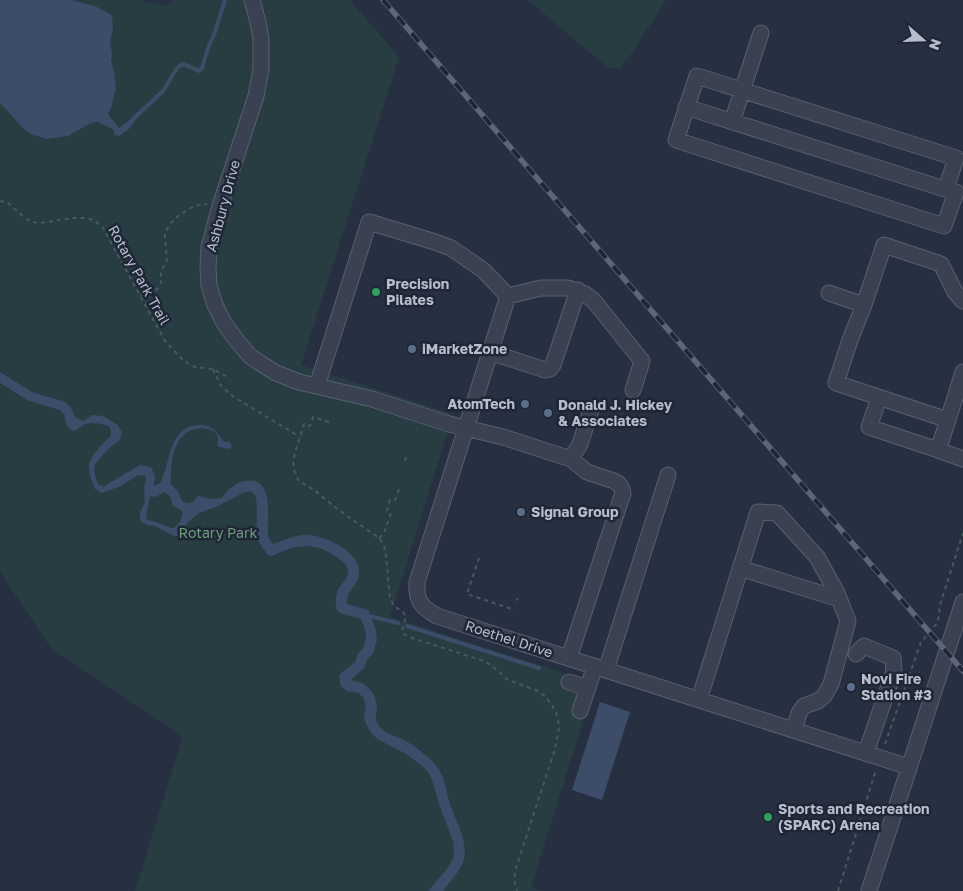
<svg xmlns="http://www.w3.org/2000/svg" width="963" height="891" viewBox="0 0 963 891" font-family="'Golos Text',sans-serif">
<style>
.green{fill:#283d42}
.water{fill:#3c4c69;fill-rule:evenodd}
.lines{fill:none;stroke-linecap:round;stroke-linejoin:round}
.stream{stroke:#3c4c69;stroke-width:4}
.minor-casing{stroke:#58606e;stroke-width:17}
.path{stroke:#465a5e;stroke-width:2;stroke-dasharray:4 4;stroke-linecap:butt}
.minor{stroke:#3a4251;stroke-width:15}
.rail-casing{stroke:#5c6677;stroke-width:5.5}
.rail{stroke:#1f2736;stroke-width:4;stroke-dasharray:11;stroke-linecap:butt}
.leisure-dot{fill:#2e9e5b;stroke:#1f2736;stroke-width:2}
.service-dot{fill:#5c6f8a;stroke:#1f2736;stroke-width:2}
.labels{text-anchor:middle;stroke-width:5;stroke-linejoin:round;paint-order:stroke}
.street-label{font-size:14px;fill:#b7bdcb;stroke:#1f2736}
.poi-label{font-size:14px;font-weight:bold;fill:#b7bdcb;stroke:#1f2736;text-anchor:start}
.park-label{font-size:14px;fill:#6e9b7c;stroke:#1f2736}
</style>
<rect width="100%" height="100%" fill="#263041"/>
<path class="green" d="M0 0H140L167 6 173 0H350L399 57 301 365 453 414 390 617 595 683 531 887 543 891H135L183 736 51 648 0 572Z
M528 0H666L632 53 620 68H608Z"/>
<path class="water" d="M0 0H72L97 7 110 14 112 16 113 28 110 42 112 54 111 60 114 72 116 88 111 108 108 113 109 116 119 128 133 118 135 121 128 130 119 136 115 135 113 129 97 122 91 123 68 136 47 139 31 134 23 128 0 103Z
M0 372 32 392 65 402 70 406 75 417 83 421 92 415 103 416 118 425 122 433 119 441 109 448 95 464 94 471 98 485 104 486 140 465 151 467 155 476 154 486 160 483C171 464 168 426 199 425 213 425 217 432 224 442H230L232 446 230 449 219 447 217 445C218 443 218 439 218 437 214 426 194 427 186 433 172 444 170 467 171 484L177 490 182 501 188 503 193 502 198 496 210 499 222 498C226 491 235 483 244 481 275 475 267 516 268 534L269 538 273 544C283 541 292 536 303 535 321 533 360 551 359 572 359 586 346 589 347 604L368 610 376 630 377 640 373 653 367 660 364 668 351 680C356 682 361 682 365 685 372 689 377 700 377 708 376 715 374 720 379 726 385 733 394 736 402 739 411 743 420 751 428 757 434 762 438 768 442 775 446 784 447 795 450 804 456 822 468 840 464 859 461 871 450 881 443 891H428L446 870 453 859 454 850 453 841 440 807 432 780 428 772 421 765 406 754 377 739 370 731 366 724 364 717 366 707 364 699 359 693 347 691 341 686 339 677 340 674 355 662 358 654 363 648 366 639V632L361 619 340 613 336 609C336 603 335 596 338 590 341 584 347 580 348 573 349 566 343 562 338 558 314 541 297 544 272 556H269C266 552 262 547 259 543 253 529 260 510 255 495L250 491 243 493 216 507 199 513 188 522 180 536H176L172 535 155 526 148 525 143 523 140 520V513L145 502 144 488 146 478 145 476 138 475 121 486 102 493 95 489C93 482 89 475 89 469 88 456 104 444 111 435V430L109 426C101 424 92 421 84 425 80 427 78 430 73 431L67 426 64 415 60 410 29 401 0 383ZM164 492C170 494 172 499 172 505L182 511C183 517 179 526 173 528 164 527 157 521 147 520L146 517 150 496 156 497Z
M600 702 630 712 602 800 572 790Z"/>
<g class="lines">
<path class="stream" d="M130 122 163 91 177 68 181 65 184 64 199 71 202 68 208 48 215 32 225 0
M369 616 398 623
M407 626 539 668"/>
<g class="minor-casing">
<path id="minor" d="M252 0 258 22 261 39V69L256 96 220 206 209 247 208 268 209 285 215 305 224 323 237 341 250 356 260 363 276 373 299 382 372 399 449 424 503 437 571 459 587 472 614 481 619 484 622 489 623 494 621 499 569 658
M686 107 954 192
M732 122 761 33
M946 189 956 158 697 76 676 140 944 226 956 192
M829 293 864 305
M508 296 417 582C416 601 421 607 437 616L909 767
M508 296 541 288H568L585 294 594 301 642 361 633 390
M490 352 545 370 550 369 553 365 578 290
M317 386 369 222 435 242 451 248 483 270 508 296
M879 398 869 427 938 450 948 420 836 383 850 340 864 305 884 245 941 264 955 292 963 301
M948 420 963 372
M938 450 963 459
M571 459 580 444 591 410
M740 568 839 599
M856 654 864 646 893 658 894 671 866 753
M606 670 668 475
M569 682 588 688
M699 700 758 512 777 513 817 557 837 593 848 621 831 684 824 696 818 701 804 706 799 713 794 730
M580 711 595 666
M869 891 963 602"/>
</g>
<path class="path" d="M0 201 8 203 25 218 32 222 40 223 73 218H84L94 220 103 228 165 341 184 361 189 364 195 367 213 369 226 376
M140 295 156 290 159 287 161 282V271L167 260 165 239V233L170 224 178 216 194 206 207 204
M213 369 221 386 234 397 300 437
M329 422 313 417 310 426 304 424 295 453 293 464 295 474 299 481 314 490 340 511 379 538 384 545 386 556 390 598 394 606 403 612 406 616 402 631 404 634 409 637 481 660 491 665 508 680 538 691 546 697 553 707 558 717 559 728 555 749 516 868 514 879 517 891
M406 457 405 460 408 461 407 462
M379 538 384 533 391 513 387 510 390 500H395L400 487
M479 558 467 594 515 610
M516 599 518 600
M885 744 921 642 938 622 940 605 963 533
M838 891 876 770"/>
<use href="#minor" class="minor"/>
<g class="rail-casing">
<path id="rail" d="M383 0 963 671"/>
</g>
<use href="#rail" class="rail"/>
</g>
<g class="leisure-dot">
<circle cx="376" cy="292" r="5"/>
<circle cx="768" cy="817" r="5"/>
</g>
<g class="service-dot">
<circle cx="412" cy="349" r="5"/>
<circle cx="525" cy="404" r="5"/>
<circle cx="548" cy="413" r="5"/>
<circle cx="521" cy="512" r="5"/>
<circle cx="851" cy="687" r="5"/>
</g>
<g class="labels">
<g class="street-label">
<text transform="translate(223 206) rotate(-75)" y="5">Ashbury Drive</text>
<text transform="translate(139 275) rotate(61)" y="5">Rotary Park Trail</text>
<text transform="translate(509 639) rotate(18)" y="5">Roethel Drive</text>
</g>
<g class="poi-label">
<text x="386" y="289">Precision<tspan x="386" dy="16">Pilates</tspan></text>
<text x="422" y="354">iMarketZone</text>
<text x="515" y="409" text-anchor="end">AtomTech</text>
<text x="558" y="410">Donald J. Hickey<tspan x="558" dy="16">&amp; Associates</tspan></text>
<text x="531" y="517">Signal Group</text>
<text x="861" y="684">Novi Fire<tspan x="861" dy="16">Station #3</tspan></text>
<text x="778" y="814">Sports and Recreation<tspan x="778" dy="16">(SPARC) Arena</tspan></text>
</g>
<g class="park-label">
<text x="218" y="538">Rotary Park</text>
</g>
</g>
<g transform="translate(923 40) rotate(110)" stroke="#1f2736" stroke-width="4" paint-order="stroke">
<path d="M0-4L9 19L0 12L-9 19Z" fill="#b7bdcb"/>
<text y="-8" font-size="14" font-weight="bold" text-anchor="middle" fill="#b7bdcb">N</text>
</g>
</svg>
